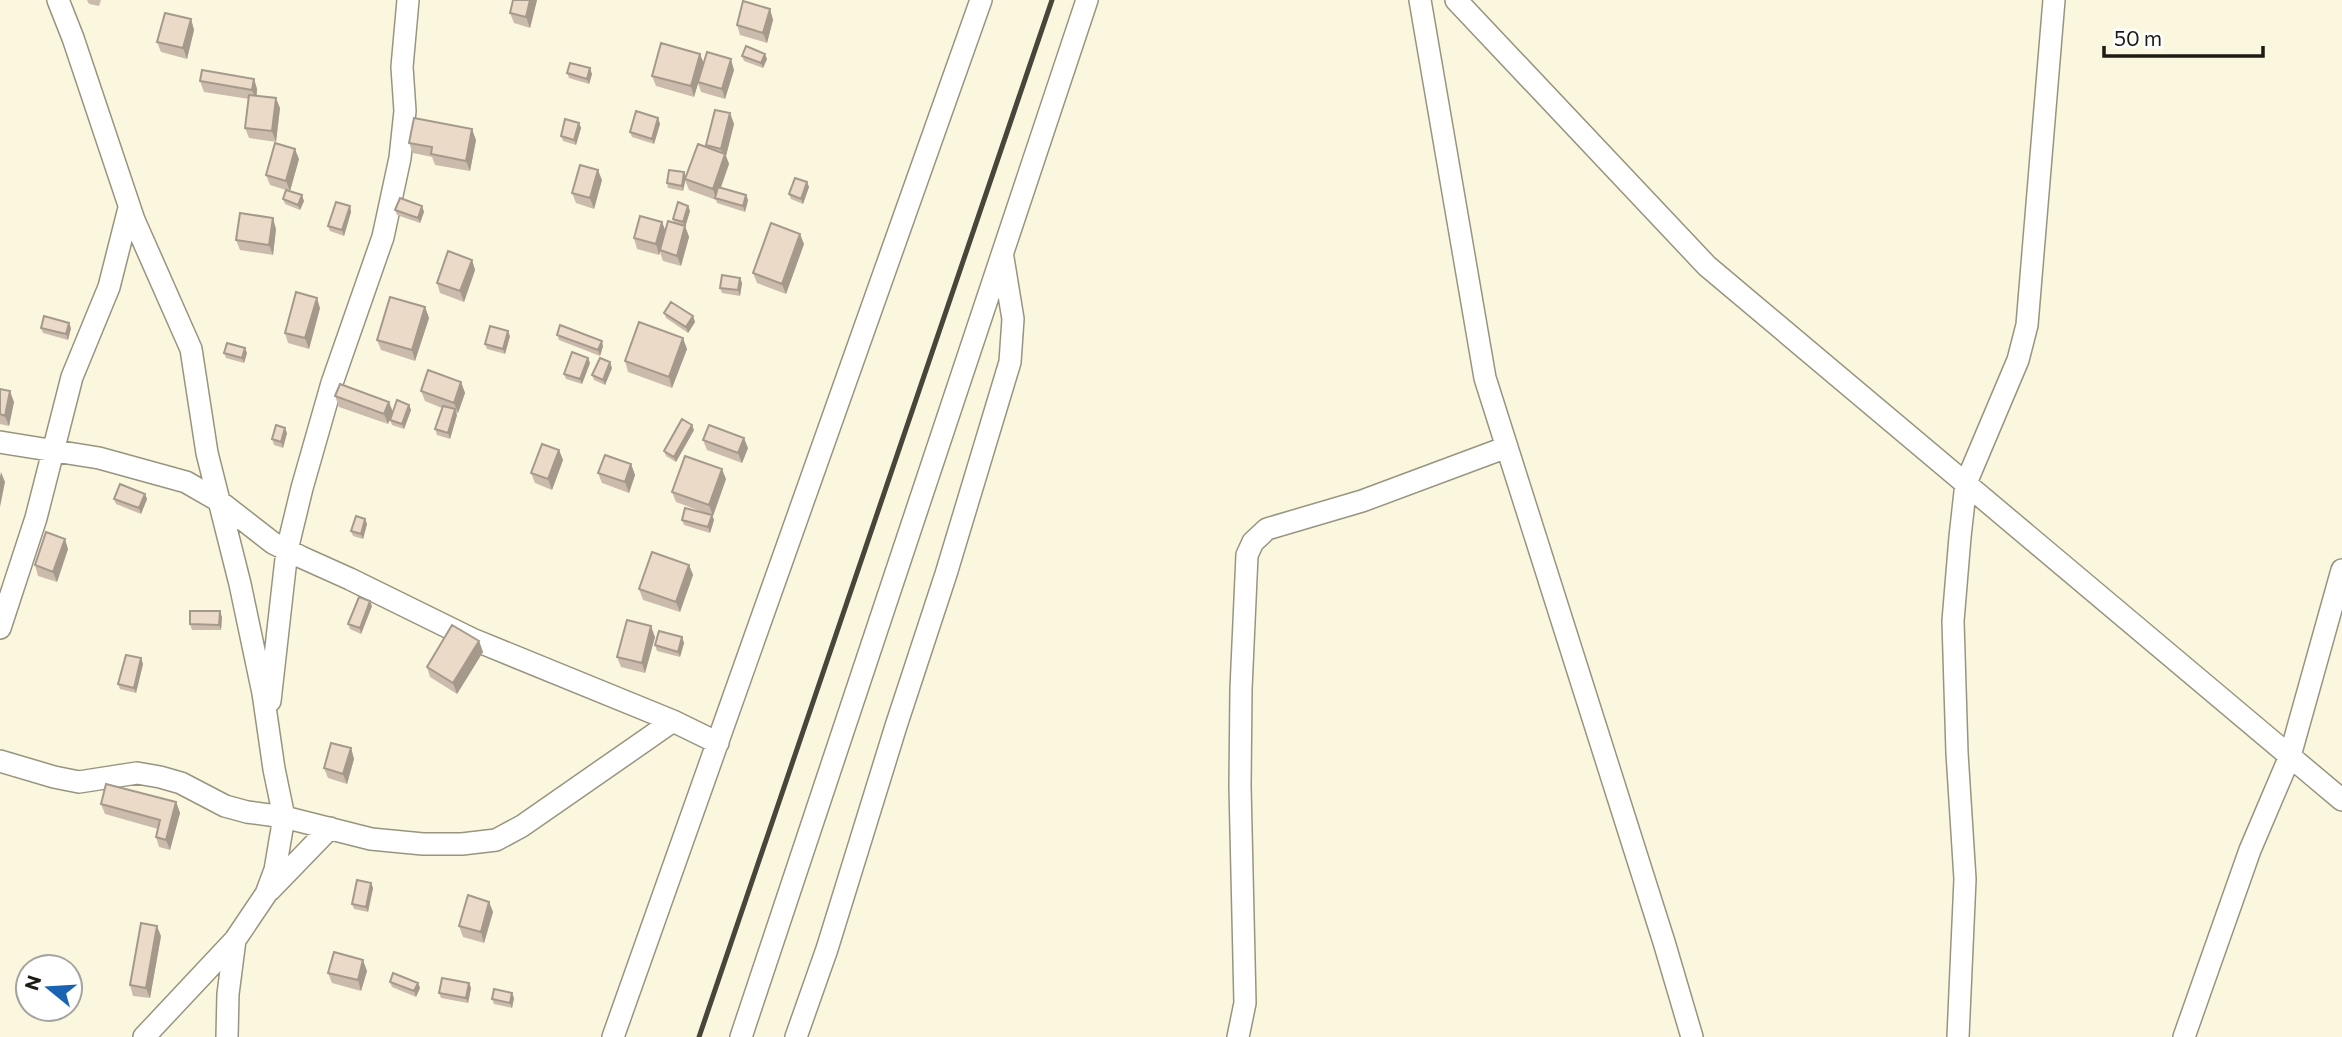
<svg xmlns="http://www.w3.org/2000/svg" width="2342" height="1037" viewBox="0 0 2342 1037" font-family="Commissioner,sans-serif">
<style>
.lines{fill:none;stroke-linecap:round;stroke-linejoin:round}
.street-casing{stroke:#98947f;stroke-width:24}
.street{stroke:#fff;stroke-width:21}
.rail{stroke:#48453a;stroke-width:5}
.wall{fill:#cbbbac}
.shaded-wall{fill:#a5998c}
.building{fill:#ecdac8;stroke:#a5998c;stroke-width:2}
</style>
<rect width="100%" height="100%" fill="#fbf7df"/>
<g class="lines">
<g class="street-casing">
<path id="street" d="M1420 0 1485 378 1664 942 1692 1037
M1456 0 1707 266 2342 800
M0 442 99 458 186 482 219 501 273 543 301 557 350 579 472 639 673 721 718 743
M0 628 36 518 72 377 109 287 129 208
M270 701 287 550 302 488 332 383 383 237 400 158 405 111 402 67 408 0
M0 761 54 777 79 782 137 773 160 777 181 783 225 806 247 812 284 817 274 769 263 693 240 584 207 453 191 349 134 220 73 38 58 0
M270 890 330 828
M144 1037 235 940
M227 1037 228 994 235 940 266 894 275 870 284 817 371 839 423 844H462L496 840 522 826 673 721
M613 1037 981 0
M741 1037 1087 0
M796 1037 827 949 896 726 946 574 1010 362 1013 319 1003 258
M1238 1037 1245 1003 1240 786 1241 689 1247 555 1253 542 1267 529 1362 501 1507 447
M1958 1037 1965 879 1957 753 1953 621 1960 537 1966 483 2018 360 2027 325 2054 0
M2184 1037 2250 850 2290 756 2342 570"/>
</g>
<use href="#street" class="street"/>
<path class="rail" d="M699 1037 1052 0"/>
</g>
<path class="wall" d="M87 0H101L99 6 89 4Z
M537 0 530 28 514 23 510 13Z
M770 9 773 20 767 43 740 35 737 25Z
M191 19 194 30 187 59 161 52 157 42Z
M700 54 703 63 734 70 725 99 701 92 698 83 694 97 656 86 652 76Z
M742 56 767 59 763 68 744 61Z
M567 73 592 74 589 84 569 78Z
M254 79 257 89V95L280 108 276 142 249 138 245 128 249 99 204 92 200 81Z
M730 113 734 124 726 156 729 164 721 188 746 195 748 200 745 212 717 203 716 200 689 190 685 180 683 191 668 188 667 183 684 172 686 178 707 147 706 145Z
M658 118 660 124 654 144 632 137 630 132Z
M579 123 581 128 576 145 563 141 561 136Z
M476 140 470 171 435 165 432 157 413 153 409 143Z
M299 159 290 191 304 201 300 210 285 204 283 199 286 190 270 185 266 175Z
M602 180 594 209 576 203 572 193Z
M807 182 809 187 803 204 791 199 789 194Z
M350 206 351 212 344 236 330 231 328 226Z
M422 206 424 212 420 223 397 215 395 210Z
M688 206 690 211 685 226 689 237 681 266 663 261 660 252 659 255 637 249 634 238 662 222 665 231 674 223 673 219Z
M276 229 273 255 240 250 236 240Z
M804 244 786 294 757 283 753 273Z
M472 260 475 270 464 302 440 293 437 283Z
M740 278 742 283 740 296 722 293 720 288Z
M425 307 429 318 415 361 381 350 377 340Z
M320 308 309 349 288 343 285 333Z
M664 313 693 316 695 322 688 333 666 318Z
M41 328H71L68 340 43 333Z
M557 335 603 346 600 356 559 340Z
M510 336 505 354 487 349 485 344Z
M687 349 672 388 628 372 625 361Z
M224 353H247L244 363 226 358Z
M590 363 582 384 566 379 564 374Z
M612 368 605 385 594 380 592 375Z
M461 382 465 393 458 413H456L457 415 450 439 437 435 435 429 442 408 425 401 421 391Z
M0 389 14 402 9 426 0 424Z
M335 396 393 412 409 405 411 410 404 429 392 425 390 420 392 414 388 424 339 407Z
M694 430 676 462 666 456 664 451Z
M287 433 283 448 274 445 272 439Z
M703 440 748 448 742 463 707 450Z
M559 450 563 460 552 490 535 483 531 473Z
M631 464 635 475 629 493 602 483 598 473Z
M726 479 713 516 712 515 714 520 710 533 684 525 682 520 708 514 676 502 672 492Z
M145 494 147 499 141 514 116 504 114 499Z
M365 519 367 524 363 539 353 536 351 531Z
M68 549 57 582 38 576 35 565Z
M689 565 693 575 680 612 643 600 639 589Z
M372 606 361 634 350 629 348 624Z
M222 617 221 630H192L190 624Z
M655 637 645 673 621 667 617 657Z
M682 637 684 643 680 657 657 651 655 645Z
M479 641 483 652 457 694 430 677 427 667Z
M141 658 143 664 136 693 120 689 118 684Z
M351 748 354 759 347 784 328 778 324 768Z
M176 802 180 813 170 850 159 847 156 837 158 829 105 814 101 804Z
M371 883 373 888 368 912 354 909 352 904Z
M489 902 493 912 484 943 463 937 459 926Z
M161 936 150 998 133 996 130 985Z
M367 971 361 991 332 983 328 973Z
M390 982 418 983 420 988 416 997 392 987Z
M469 983 471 988 468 1003 441 998 439 993Z
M514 998 512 1008 494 1004 492 999Z"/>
<path class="shaded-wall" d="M530 0H537L530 28 526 17Z
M770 9 773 20 767 43 763 33Z
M191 19 194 30 187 59 183 48Z
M700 54 704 64 694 97 691 86Z
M765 54 767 59 763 68 761 63Z
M731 59 734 70 725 99 722 89Z
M590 68 592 74 589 84 587 79Z
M254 79 257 89 256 100 252 90Z
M276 98 280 108 276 142 272 131Z
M730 113 734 124 726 156 729 164 716 200 713 189 724 157 721 149Z
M658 118 660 124 654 144 652 139Z
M579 123 581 128 576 145 574 140Z
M472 129 476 140 470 171 466 161Z
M295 149 299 159 290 191 286 181Z
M598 170 602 180 594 209 590 198Z
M684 172 686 178 683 191 682 186Z
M807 182 809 187 803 204 801 199Z
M302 195 304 201 300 210 298 205Z
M746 195 748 200 745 212 743 206Z
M350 206 351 212 344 236 342 230Z
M422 206 424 212 420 223 418 218Z
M688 206 690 211 685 228 683 222Z
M273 218 276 229 273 255 269 245Z
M662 222 666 232 659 255 656 244Z
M685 226 689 237 681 266 677 256Z
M800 234 804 244 786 294 782 284Z
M472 260 475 270 464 302 460 291Z
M740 278 742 283 740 296 738 290Z
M317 298 320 308 309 349 305 338Z
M425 307 429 318 415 361 412 350Z
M693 316 695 322 688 333 686 327Z
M69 323 71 328 68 340 66 334Z
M508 331 510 336 505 354 503 349Z
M683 338 687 349 672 388 669 377Z
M602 341 603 346 600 356 598 350Z
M245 348 247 353 244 363 242 358Z
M588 358 590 363 582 384 580 379Z
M610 362 612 368 605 385 603 380Z
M461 382 465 393 458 413 454 403Z
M10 391 14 402 9 426 5 416Z
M389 402 393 412 388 424 384 414Z
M409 405 411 410 404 429 402 424Z
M455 409 457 415 450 439 448 433Z
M692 425 694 430 676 462 674 457Z
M285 428 287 433 283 448 281 442Z
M744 438 748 448 742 463 738 453Z
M559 450 563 460 552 490 548 479Z
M631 464 635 475 629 493 625 482Z
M722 469 726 479 713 516 709 505Z
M1 472 5 482 0 507V477Z
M145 494 147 499 141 514 139 508Z
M712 515 714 520 710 533 708 527Z
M365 519 367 524 363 539 361 534Z
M65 539 68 549 57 582 53 572Z
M689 565 693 575 680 612 676 602Z
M370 601 372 606 361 634 360 628Z
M220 611 222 617 221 630 219 625Z
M651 626 655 637 645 673 642 663Z
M682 637 684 643 680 657 678 652Z
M479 641 483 652 457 694 453 683Z
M141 658 143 664 136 693 134 688Z
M351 748 354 759 347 784 343 774Z
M176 802 180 813 170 850 166 840Z
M371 883 373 888 368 912 366 907Z
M489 902 493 912 484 943 481 932Z
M157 926 161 936 150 998 146 988Z
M363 960 367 971 361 991 358 980Z
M418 983 420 988 416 997 414 991Z
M469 983 471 988 468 1003 466 998Z
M512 993 514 998 512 1008 510 1003Z"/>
<path class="building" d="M513 0H530L526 17 510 13Z
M743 1 770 9 763 33 737 25Z
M165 13 191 19 183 48 157 42Z
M661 43 700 54 691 86 652 76Z
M746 46 765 54 761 63 742 56Z
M707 52 731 59 722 89 698 82Z
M570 63 590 68 587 79 567 73Z
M202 70 254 79 252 90 200 81Z
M249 95 276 98 272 131 245 128Z
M715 110 730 113 721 149 706 145Z
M636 111 658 118 652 139 630 132Z
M414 118 472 129 466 161 431 154 432 147 409 143Z
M565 119 579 123 574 140 561 136Z
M275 143 295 149 286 181 266 175Z
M698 144 725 154 713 189 685 179Z
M580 165 598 170 590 198 572 193Z
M669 170 684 172 682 186 667 183Z
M795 178 807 182 801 199 789 194Z
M718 187 746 195 743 206 715 198Z
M286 190 302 195 298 205 283 199Z
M400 198 422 206 418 218 395 210Z
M336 202 350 206 342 230 328 226Z
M678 202 688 206 683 222 673 219Z
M240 213 273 218 269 245 236 240Z
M640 216 662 222 656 244 634 238Z
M668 221 685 226 677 256 660 250Z
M771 223 800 234 782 284 753 273Z
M448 251 472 260 460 291 437 283Z
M722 275 740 278 738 290 720 288Z
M296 292 317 298 305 338 285 333Z
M390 297 425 307 412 350 377 340Z
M671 302 693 316 686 327 664 313Z
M44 316 69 323 66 334 41 328Z
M639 322 683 338 669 377 625 361Z
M560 325 602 341 598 350 557 335Z
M490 326 508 331 503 349 485 344Z
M227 343 245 348 242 358 224 353Z
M572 352 588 358 580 379 564 374Z
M600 358 610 362 603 380 592 375Z
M428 370 461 382 454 403 421 391Z
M340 384 389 402 384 414 335 396Z
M0 389 10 391 5 416 0 414Z
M397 400 409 405 402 424 390 420Z
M443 406 455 409 448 433 435 429Z
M682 419 692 425 674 457 664 451Z
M276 425 285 428 281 442 272 439Z
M709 425 744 438 738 453 703 440Z
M542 444 559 450 548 479 531 473Z
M605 455 631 464 625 482 598 473Z
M685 456 722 469 709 505 672 492Z
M120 484 145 494 139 508 114 499Z
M685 508 712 515 708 527 682 520Z
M356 516 365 519 361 534 351 531Z
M46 532 65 539 53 572 35 565Z
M652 552 689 565 676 602 639 589Z
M359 597 370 601 360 628 348 624Z
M190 611H220L219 625 190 624Z
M627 620 651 626 642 663 617 657Z
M452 625 479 641 453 683 427 667Z
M659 631 682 637 678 652 655 645Z
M126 655 141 658 134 688 118 684Z
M331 743 351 748 343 774 324 768Z
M106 784 176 802 166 840 156 837 160 820 101 804Z
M357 880 371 883 366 907 352 904Z
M468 895 489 902 481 932 459 926Z
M141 923 157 926 146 988 130 985Z
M334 952 363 960 358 980 328 973Z
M393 973 418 983 414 991 390 982Z
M442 978 469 983 466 998 439 993Z
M494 989 512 993 510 1003 492 999Z"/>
<g transform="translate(49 988) rotate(288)"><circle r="33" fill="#ffffff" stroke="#a5a4a1" stroke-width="2"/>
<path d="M0-5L12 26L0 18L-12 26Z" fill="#1963b2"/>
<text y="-10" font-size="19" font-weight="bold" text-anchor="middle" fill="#1d1b13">N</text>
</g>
<path d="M2104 46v10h159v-10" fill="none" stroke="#1d1b13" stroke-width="3.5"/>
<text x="2114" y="46" font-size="21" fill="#1d1b13" stroke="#ffffff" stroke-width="5" paint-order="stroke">50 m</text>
</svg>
